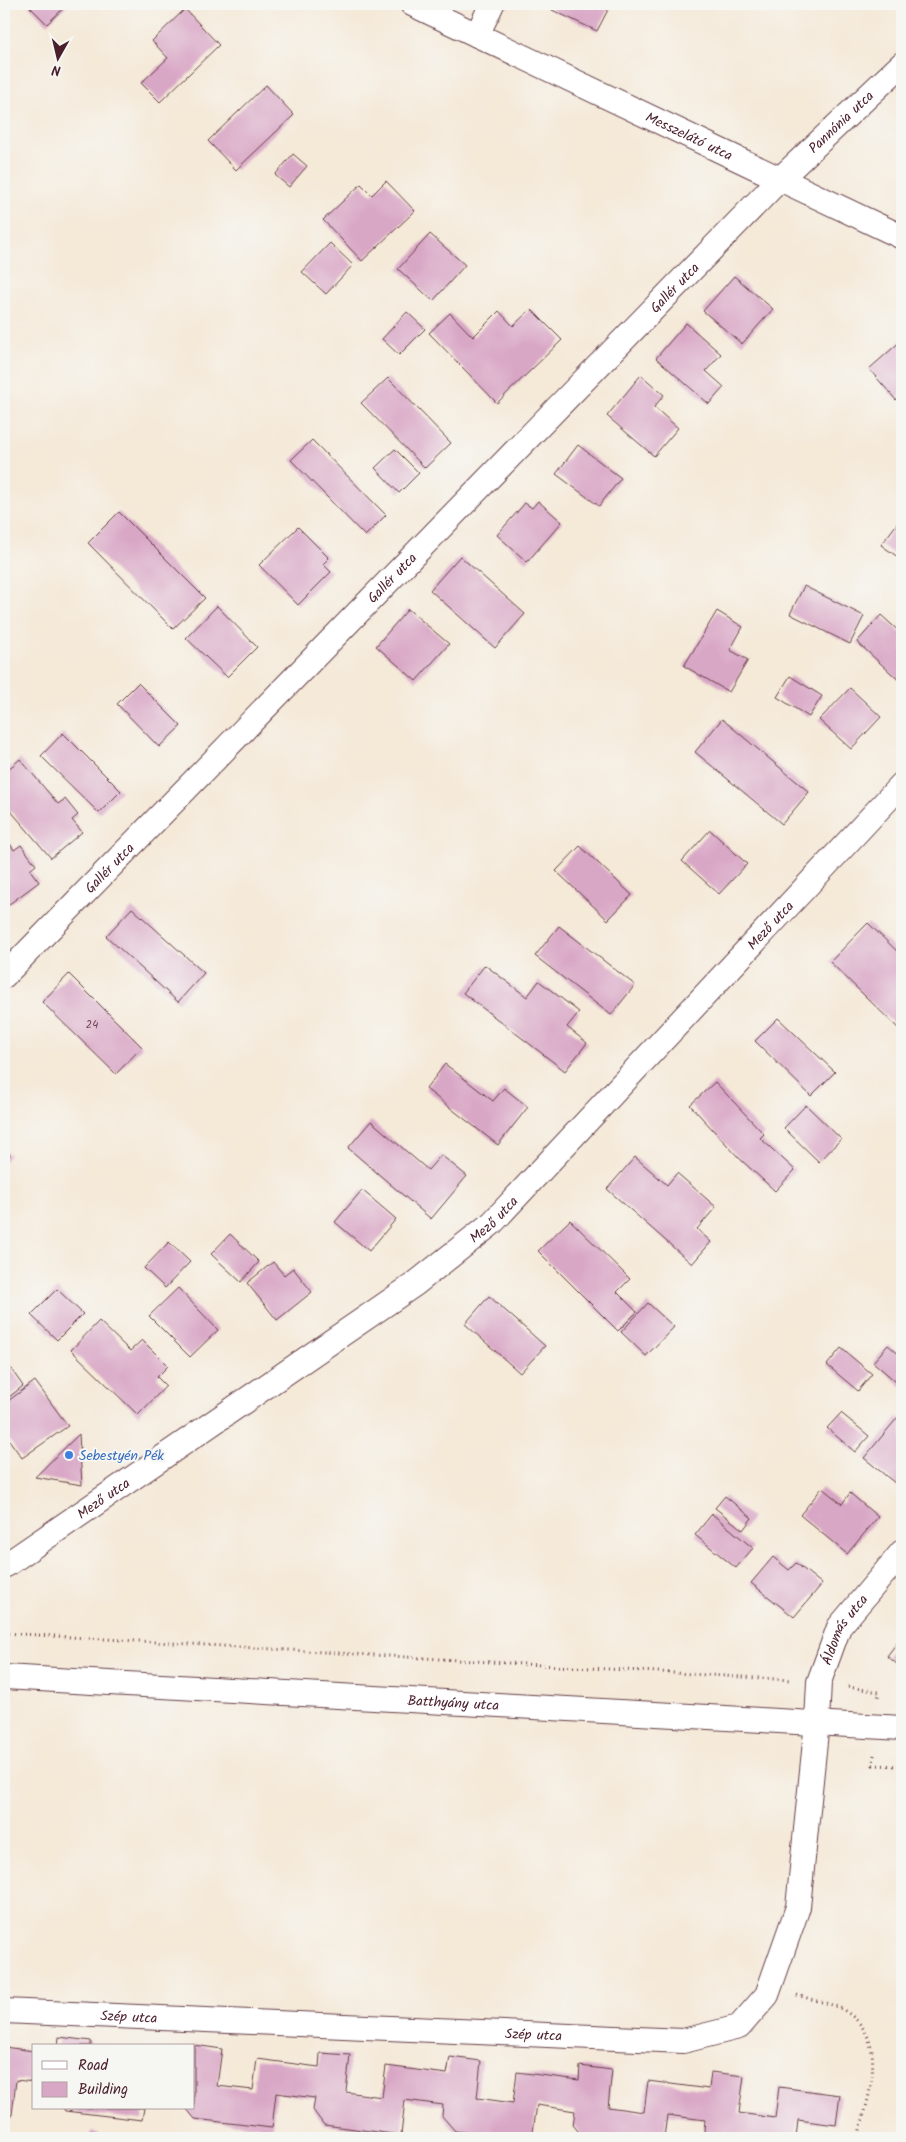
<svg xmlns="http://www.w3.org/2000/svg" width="906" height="2142" viewBox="0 0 906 2142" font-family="Kalam,sans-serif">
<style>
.building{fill:#d9a7c6}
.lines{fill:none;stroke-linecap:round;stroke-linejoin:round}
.street-casing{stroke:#643d45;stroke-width:26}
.path{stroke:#643d45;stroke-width:3;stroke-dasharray:1 4;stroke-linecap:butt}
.street{stroke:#fff;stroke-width:24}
.shop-dot{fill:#3f7fe0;stroke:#f6f6f2;stroke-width:2}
.labels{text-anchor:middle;stroke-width:4;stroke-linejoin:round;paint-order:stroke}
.number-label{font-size:11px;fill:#6e4152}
.street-label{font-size:14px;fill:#4a1f2b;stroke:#f6f6f2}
.shop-label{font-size:14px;fill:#366cbe;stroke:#f6f6f2;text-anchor:start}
</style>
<rect width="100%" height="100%" fill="#f6f6f2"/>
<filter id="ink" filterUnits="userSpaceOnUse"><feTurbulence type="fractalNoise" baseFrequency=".02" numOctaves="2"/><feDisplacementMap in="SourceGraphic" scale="10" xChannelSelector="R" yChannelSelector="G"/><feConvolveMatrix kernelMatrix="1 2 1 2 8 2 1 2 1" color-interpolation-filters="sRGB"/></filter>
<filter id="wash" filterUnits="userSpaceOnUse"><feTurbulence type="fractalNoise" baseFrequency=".0096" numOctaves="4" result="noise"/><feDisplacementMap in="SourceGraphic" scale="20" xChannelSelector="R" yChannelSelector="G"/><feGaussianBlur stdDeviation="1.12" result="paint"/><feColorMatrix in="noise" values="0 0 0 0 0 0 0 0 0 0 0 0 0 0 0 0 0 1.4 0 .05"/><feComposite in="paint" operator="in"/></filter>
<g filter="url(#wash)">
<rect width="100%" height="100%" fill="#f5e9d8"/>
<g id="blocks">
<path class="building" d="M27 4H68L47 24Z
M555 4H611L597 31 552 10Z
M185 9 219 45 160 102 141 83 168 58 152 41Z
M266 85 294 115 236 170 208 141Z
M293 154 307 166 289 187 275 175Z
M386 181 415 211 362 261 323 220 361 184 372 195Z
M430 234 465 265 433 301 398 269Z
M330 243 353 265 326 294 302 272Z
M734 276 773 309 742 344 703 311Z
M531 309 562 340 497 403 429 333 450 313 473 337 499 311 513 326Z
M407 312 425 329 399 355 382 339Z
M686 323 721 354 706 371 724 387 709 404 656 358Z
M902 340V394L896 400 869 369Z
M641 375 664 395 654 407 678 428 654 456 607 416Z
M388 378 451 443 425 468 361 403Z
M312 440 386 515 365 536 291 460Z
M578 445 621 478 599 506 556 474Z
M395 449 419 473 399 493 375 468Z
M538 501 562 522 527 562 497 535 525 503 532 508Z
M119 512 205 598 173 629 88 543Z
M899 521 902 523V560L881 545Z
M298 527 329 558 323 564 331 572 298 605 259 565Z
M460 556 525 614 495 648 430 590Z
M804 586 864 616 850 644 790 614Z
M217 606 257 647 227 677 186 638Z
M408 609 449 644 416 681 376 646Z
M717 611 743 627 730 650 748 660 729 692 684 666Z
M881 615 902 634V683L857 642Z
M790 676 822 696 809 717 777 697Z
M138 683 181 726 159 747 117 704Z
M850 688 881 717 851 749 819 720Z
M722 719 809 792 782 824 695 752Z
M63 733 121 791 99 813 41 756Z
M20 759 58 804 65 799 78 815 72 820 82 832 51 858 4 803V773Z
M710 830 747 864 719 894 682 861Z
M4 835 14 850 21 845 36 865 30 870 39 882 4 908Z
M580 846 632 895 608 920 556 871Z
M132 908 204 973 178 1002 106 936Z
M868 923 902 956V1032L830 962Z
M559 926 635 985 611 1015 535 956Z
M485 965 527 997 539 981 579 1012 567 1027 587 1043 565 1071 463 993Z
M69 974 142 1047 116 1074 42 1002Z
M778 1018 835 1072 811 1096 755 1041Z
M445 1064 493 1101 504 1088 528 1107 498 1145 426 1089Z
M715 1082 764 1134 760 1138 795 1170 775 1191 739 1158 690 1105Z
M806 1105 841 1139 819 1162 784 1128Z
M371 1121 428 1170 441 1155 467 1176 431 1219 348 1148Z
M4 1149 10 1155 4 1162Z
M635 1157 667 1185 677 1173 716 1207 697 1229 711 1242 692 1264 607 1189Z
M362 1190 396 1219 369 1251 335 1222Z
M570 1220 630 1279 617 1292 637 1312 618 1331 538 1251Z
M230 1234 259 1262 241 1282 211 1254Z
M169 1242 190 1262 165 1288 144 1268Z
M273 1262 284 1275 293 1268 312 1292 277 1320 247 1283Z
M178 1288 218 1330 190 1357 149 1316Z
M57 1289 83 1314 57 1340 31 1315Z
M489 1296 545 1346 520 1373 465 1324Z
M648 1303 674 1327 646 1356 621 1332Z
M99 1321 130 1351 142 1340 168 1366 157 1377 166 1386 138 1415 71 1350Z
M888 1345 902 1357V1387L873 1362Z
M841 1348 872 1374 858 1391 827 1365Z
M4 1359 23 1386 4 1401Z
M35 1381 68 1426 22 1458 4 1433V1404Z
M841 1413 869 1436 855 1452 827 1428Z
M898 1417 902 1420 901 1488 864 1458Z
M79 1434 82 1485 35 1477Z
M822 1488 842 1504 850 1493 878 1517 847 1554 800 1515Z
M725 1496 752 1518 743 1530 715 1508Z
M712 1514 753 1548 736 1568 695 1535Z
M773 1557 789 1570 796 1563 822 1584 794 1617 751 1583Z
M902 1636V1668L887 1656Z
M59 2037 91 2041V2046H58Z
M194 2045 222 2049 217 2086 253 2090 257 2059 319 2067 320 2053 350 2055 346 2092 382 2097 386 2066 447 2074 450 2057 481 2061 477 2098 513 2103 517 2072 579 2080 580 2066 612 2070 608 2107 644 2112 648 2081 709 2089 711 2072 744 2076 739 2113 775 2118 779 2087 840 2095 836 2125 798 2120 796 2138H710L704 2131 705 2120 667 2115 664 2138H584L573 2125 575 2111 537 2105 532 2138H514L455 2131 442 2116 443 2105 405 2100 401 2135 324 2125 313 2110 315 2098 276 2093 272 2128 195 2119 186 2108H194Z
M4 2047 34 2051V2082L16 2080 12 2115 4 2114Z
M63 2108H144L142 2120 65 2111Z
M92 2131 106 2138H88Z"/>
</g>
</g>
<g filter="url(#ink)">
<use href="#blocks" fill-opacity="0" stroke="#643d45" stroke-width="1"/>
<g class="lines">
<g class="street-casing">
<g id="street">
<path d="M412 4 477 35 492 4"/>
<path id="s1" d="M477 35 902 237"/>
<path id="s2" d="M4 976 781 178 902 64"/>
<path id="s3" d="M6 1565 415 1284 492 1223 902 784"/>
<path id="s4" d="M4 1677 902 1728"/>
<path id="s5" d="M4 2011 683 2041 739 2027 767 1995 798 1907 817 1722 819 1682 839 1627 902 1552"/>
</g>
</g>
<path class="path" d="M4 1633 792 1680
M848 1687 879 1692 878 1699
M874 1755 873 1765 902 1766
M797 1995C811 2000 833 2003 845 2011 891 2040 868 2096 858 2138"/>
<use href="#street" class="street"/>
</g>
</g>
<circle class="shop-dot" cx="69" cy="1455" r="5"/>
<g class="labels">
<g class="number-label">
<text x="92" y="1028">24</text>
</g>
<g class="street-label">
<text dy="5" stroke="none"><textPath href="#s2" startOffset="1196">Pannónia utca</textPath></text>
<text dy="5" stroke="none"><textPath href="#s1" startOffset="235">Messzelátó utca</textPath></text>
<text dy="5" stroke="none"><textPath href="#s2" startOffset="961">Gallér utca</textPath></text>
<text dy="5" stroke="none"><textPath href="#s2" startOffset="556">Gallér utca</textPath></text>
<text dy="5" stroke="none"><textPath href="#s2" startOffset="151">Gallér utca</textPath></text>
<text dy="5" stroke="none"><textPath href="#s3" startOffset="1002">Mező utca</textPath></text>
<text dy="5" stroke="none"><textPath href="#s3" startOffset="598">Mező utca</textPath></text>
<text dy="5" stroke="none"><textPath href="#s3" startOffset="118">Mező utca</textPath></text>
<text dy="5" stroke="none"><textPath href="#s5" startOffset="1158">Áldomás utca</textPath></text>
<text dy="5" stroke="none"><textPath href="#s4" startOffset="450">Batthyány utca</textPath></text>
<text dy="5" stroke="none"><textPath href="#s5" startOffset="125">Szép utca</textPath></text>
<text dy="5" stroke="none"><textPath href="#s5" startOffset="530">Szép utca</textPath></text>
</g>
<g class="shop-label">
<text x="79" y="1460">Sebestyén Pék</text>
</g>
</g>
<rect width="906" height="2142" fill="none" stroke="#f6f6f2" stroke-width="20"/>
<rect x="32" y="2044" width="162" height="65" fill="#f6f6f2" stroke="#b1a0a2"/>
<rect x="42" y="2061" width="25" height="8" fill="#ffffff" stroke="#b1a0a2"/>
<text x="78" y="2070" font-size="15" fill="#4a1f2b">Road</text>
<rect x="42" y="2082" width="25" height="15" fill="#d9a7c6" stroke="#b1a0a2"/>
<text x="78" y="2094" font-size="15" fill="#4a1f2b">Building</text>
<g transform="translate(58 58) rotate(188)" stroke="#f6f6f2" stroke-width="4" paint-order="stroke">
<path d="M0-4L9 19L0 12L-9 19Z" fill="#4a1f2b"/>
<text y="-8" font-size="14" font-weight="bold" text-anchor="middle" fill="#4a1f2b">N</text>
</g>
</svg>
